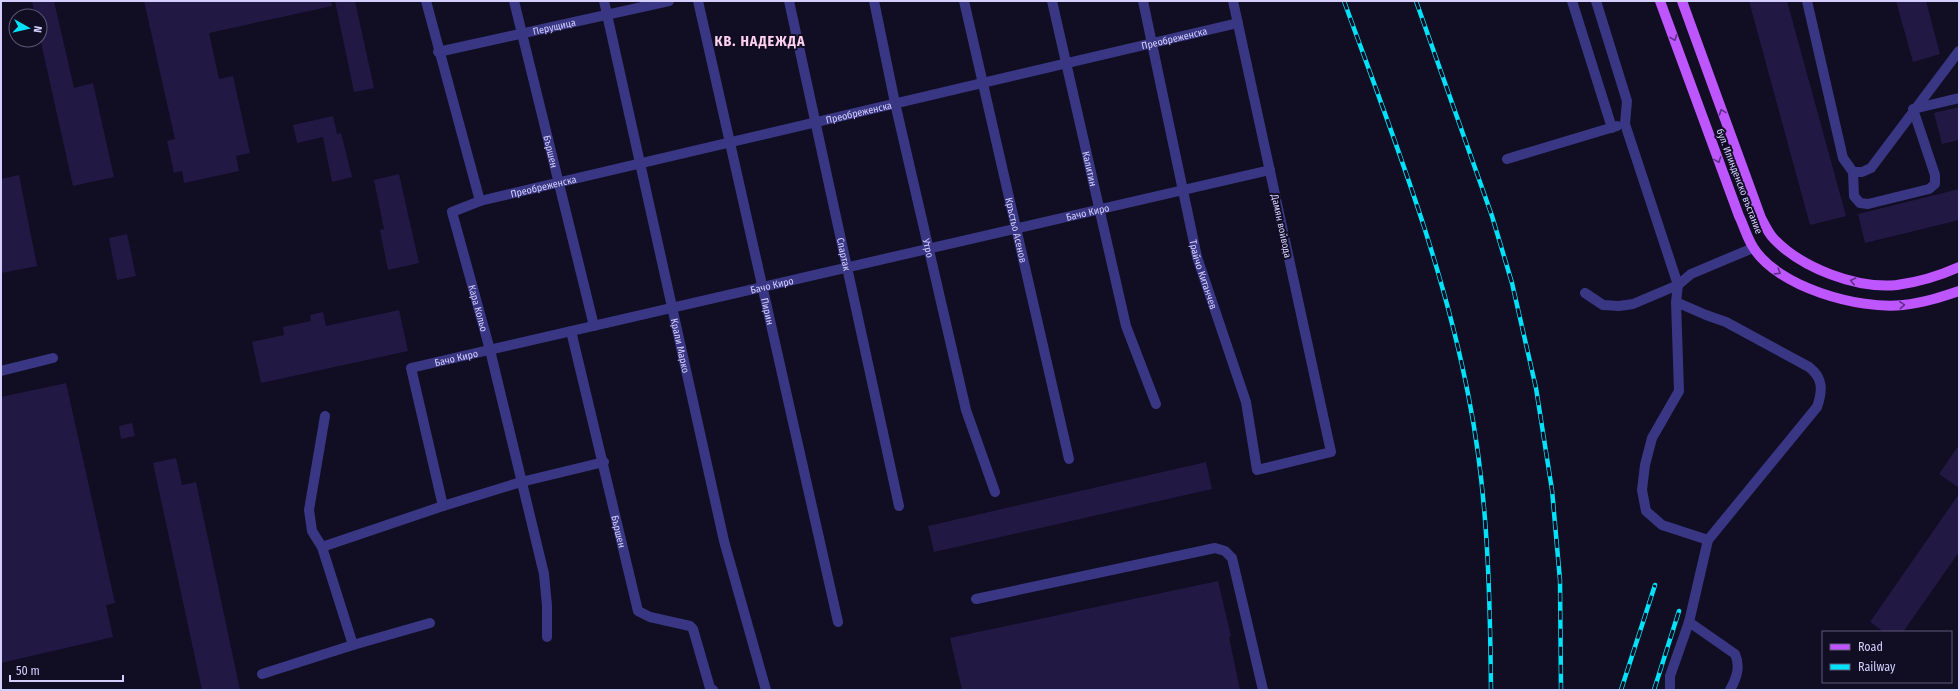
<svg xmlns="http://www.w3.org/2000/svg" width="1960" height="691" viewBox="0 0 1960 691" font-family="'Fira Sans Condensed',sans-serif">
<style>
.building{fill:#211944}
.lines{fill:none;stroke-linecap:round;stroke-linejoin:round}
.minor{stroke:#393783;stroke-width:10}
.major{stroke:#be56ff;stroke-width:10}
.rail-casing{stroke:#00e2fa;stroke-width:4.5}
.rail{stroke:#110d23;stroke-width:3;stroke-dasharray:9;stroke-linecap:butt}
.oneway{stroke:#5f2e86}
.labels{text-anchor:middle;stroke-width:4;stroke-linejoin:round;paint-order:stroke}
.street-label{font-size:10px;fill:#d4cfff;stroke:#110d23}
.district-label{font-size:14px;font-weight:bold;letter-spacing:1px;fill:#ffd1ee;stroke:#110d23}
</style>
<rect width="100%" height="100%" fill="#110d23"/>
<path class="building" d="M32 1H54L74 88 93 83 114 177 73 186 40 38V16H35Z
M144 1H331L332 6 209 33 219 79 233 76 250 153 236 156 239 171 184 183 182 171 174 173 167 141 175 139Z
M335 1H355L374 88 354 92Z
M1749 1H1787L1846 216 1810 225Z
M1896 1H1926L1940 54 1913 62Z
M1959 107V140L1942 144 1934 113Z
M333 116 337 134 341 133 352 177 332 182 323 137 297 143 293 125Z
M399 174 419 263 388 270 380 230 384 229 374 180Z
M19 175 37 266 1 273V179Z
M1959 189V220L1865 243 1858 214Z
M127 234 136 276 117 280 109 238Z
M399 310 408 351 261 383 252 342 284 335 283 327 311 321 310 315 323 312 326 326Z
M66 383 115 603 106 605 113 637 1 663V397Z
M132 423 135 436 121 439 119 426Z
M1959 445V488L1939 474Z
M176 458 182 485 196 482 240 690H202L153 463Z
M1206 462 1212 489 934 552 928 526Z
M1959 494V552L1903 632H1884L1870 622Z
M1218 581 1231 636 1229 637 1240 690H962L950 638Z"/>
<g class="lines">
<g class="minor">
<path id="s1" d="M426 1 480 201 452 212 490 350 544 574 547 606V637"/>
<path id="s2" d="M514 1 594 326"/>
<path id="s3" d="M604 1 724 541 766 690"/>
<path id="s4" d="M698 1 838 622"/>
<path id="s5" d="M789 1 899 506"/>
<path id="s6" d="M874 1 895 103 966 410 995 492"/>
<path id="s7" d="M964 1 1069 459"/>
<path id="s8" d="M1052 1 1126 326 1156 404"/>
<path id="s9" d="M1143 1 1197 257 1246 402 1257 470 1331 452 1233 1"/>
<path d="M1572 1 1612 128"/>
<path d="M1596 1 1627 101 1625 124 1678 285 1676 302 1679 391 1652 438 1645 465 1642 490 1646 511 1662 525 1708 540 1817 407C1823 390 1823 378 1809 367L1726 322 1706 315 1676 302"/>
<path d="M1807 1 1843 158 1853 172 1854 196 1860 203 1868 204 1929 189 1935 184V175L1913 109 1959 98"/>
<path id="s10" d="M438 52 669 1"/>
<path d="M1507 159 1617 126"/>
<path d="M1853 172H1862L1871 168 1959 51"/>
<path id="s11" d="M480 201 1238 23"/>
<path d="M1585 293 1603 305 1619 306 1633 304 1678 285 1691 274 1753 248"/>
<path id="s12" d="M571 331 638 611 650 617 690 626 693 629 710 688 713 690"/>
<path d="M1 371 53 358"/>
<path d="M325 416 309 510 312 531 322 547 443 506 521 482 604 462"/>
<path id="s13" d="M443 506 411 368 1270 170"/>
<path d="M976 599 1215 548 1225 551 1232 558 1263 690"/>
<path d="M1689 622 1735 654C1741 667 1736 679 1730 690"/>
<path d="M353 645 430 623"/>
<path d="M262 674 353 645 322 547"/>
<path d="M1670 690V676L1689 622 1708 540"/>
</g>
<path class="major" d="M1660 1 1739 216C1744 226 1747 238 1753 247 1777 287 1859 310 1903 305 1923 303 1941 297 1959 291
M1682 1 1761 218C1765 225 1768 233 1774 239 1802 268 1856 289 1897 285 1919 282 1939 276 1959 267"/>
<g class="rail-casing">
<path id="rail" d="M1344 1C1391 131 1443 262 1469 399 1488 495 1490 593 1491 690
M1416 1 1492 216 1512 283 1536 388 1552 490 1560 580 1561 690
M1621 690 1655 585
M1654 690 1679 611"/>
</g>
<use href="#rail" class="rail"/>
</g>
<defs><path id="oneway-chevron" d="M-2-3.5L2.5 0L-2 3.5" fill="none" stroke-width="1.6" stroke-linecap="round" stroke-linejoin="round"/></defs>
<g class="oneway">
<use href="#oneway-chevron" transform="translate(1674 38) rotate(70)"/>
<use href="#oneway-chevron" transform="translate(1722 112) rotate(-110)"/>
<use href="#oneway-chevron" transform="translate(1718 160) rotate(70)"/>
<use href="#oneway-chevron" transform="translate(1778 272) rotate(32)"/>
<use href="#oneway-chevron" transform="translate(1853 281) rotate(-167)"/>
<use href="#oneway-chevron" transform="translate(1902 305) rotate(-4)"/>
</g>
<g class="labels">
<g class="street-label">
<text dy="4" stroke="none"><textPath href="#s10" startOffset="119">Перущица</textPath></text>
<text dy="4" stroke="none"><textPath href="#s11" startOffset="713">Преобреженска</textPath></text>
<text dy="4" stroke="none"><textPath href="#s11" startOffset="389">Преобреженска</textPath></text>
<text dy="4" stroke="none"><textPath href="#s2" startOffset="155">Бършен</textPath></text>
<text dy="4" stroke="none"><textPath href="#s8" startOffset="172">Калитин</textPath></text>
<text transform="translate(1740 181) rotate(69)" y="4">бул. Илинденско въстание</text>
<text dy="4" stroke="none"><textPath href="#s11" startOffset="65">Преобреженска</textPath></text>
<text dy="4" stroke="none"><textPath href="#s13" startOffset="836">Бачо Киро</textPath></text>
<text transform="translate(1282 226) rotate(78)" y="4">Дамян войвода</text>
<text dy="4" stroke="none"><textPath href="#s7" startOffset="235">Кръстьо Асенов</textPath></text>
<text dy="4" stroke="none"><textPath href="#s6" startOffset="253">Утро</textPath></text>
<text dy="4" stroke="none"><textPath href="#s5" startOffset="259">Спартак</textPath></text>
<text dy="4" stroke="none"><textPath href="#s9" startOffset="280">Трайчо Китанчев</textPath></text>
<text dy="4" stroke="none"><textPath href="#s13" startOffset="512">Бачо Киро</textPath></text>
<text dy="4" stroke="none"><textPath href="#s1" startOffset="337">Кара Кольо</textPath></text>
<text dy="4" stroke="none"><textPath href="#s4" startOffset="318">Пирин</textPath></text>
<text dy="4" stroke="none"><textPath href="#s3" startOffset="353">Крали Марко</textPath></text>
<text dy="4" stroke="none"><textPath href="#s13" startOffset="188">Бачо Киро</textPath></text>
<text dy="4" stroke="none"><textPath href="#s12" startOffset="206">Бършен</textPath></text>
</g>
<g class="district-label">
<text x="760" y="46">КВ. НАДЕЖДА</text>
</g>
</g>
<rect width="1960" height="691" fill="none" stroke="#d4cfff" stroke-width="4"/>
<rect x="1822" y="631" width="130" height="52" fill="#110d23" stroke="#5f5b7b"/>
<rect x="1830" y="644" width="20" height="6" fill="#be56ff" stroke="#5f5b7b"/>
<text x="1858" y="651" font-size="12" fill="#d4cfff">Road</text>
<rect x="1830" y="664" width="20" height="6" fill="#00e2fa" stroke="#5f5b7b"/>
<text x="1858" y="671" font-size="12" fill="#d4cfff">Railway</text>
<g transform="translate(28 28) rotate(98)"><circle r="19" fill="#110d23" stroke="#5f5b7b"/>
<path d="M0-3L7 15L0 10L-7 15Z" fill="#00e2fa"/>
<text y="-6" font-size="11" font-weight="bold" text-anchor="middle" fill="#d4cfff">N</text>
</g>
<path d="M10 675v6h113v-6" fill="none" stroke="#d4cfff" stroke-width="2"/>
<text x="16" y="675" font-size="12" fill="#d4cfff" stroke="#110d23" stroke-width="3" paint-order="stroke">50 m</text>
</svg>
